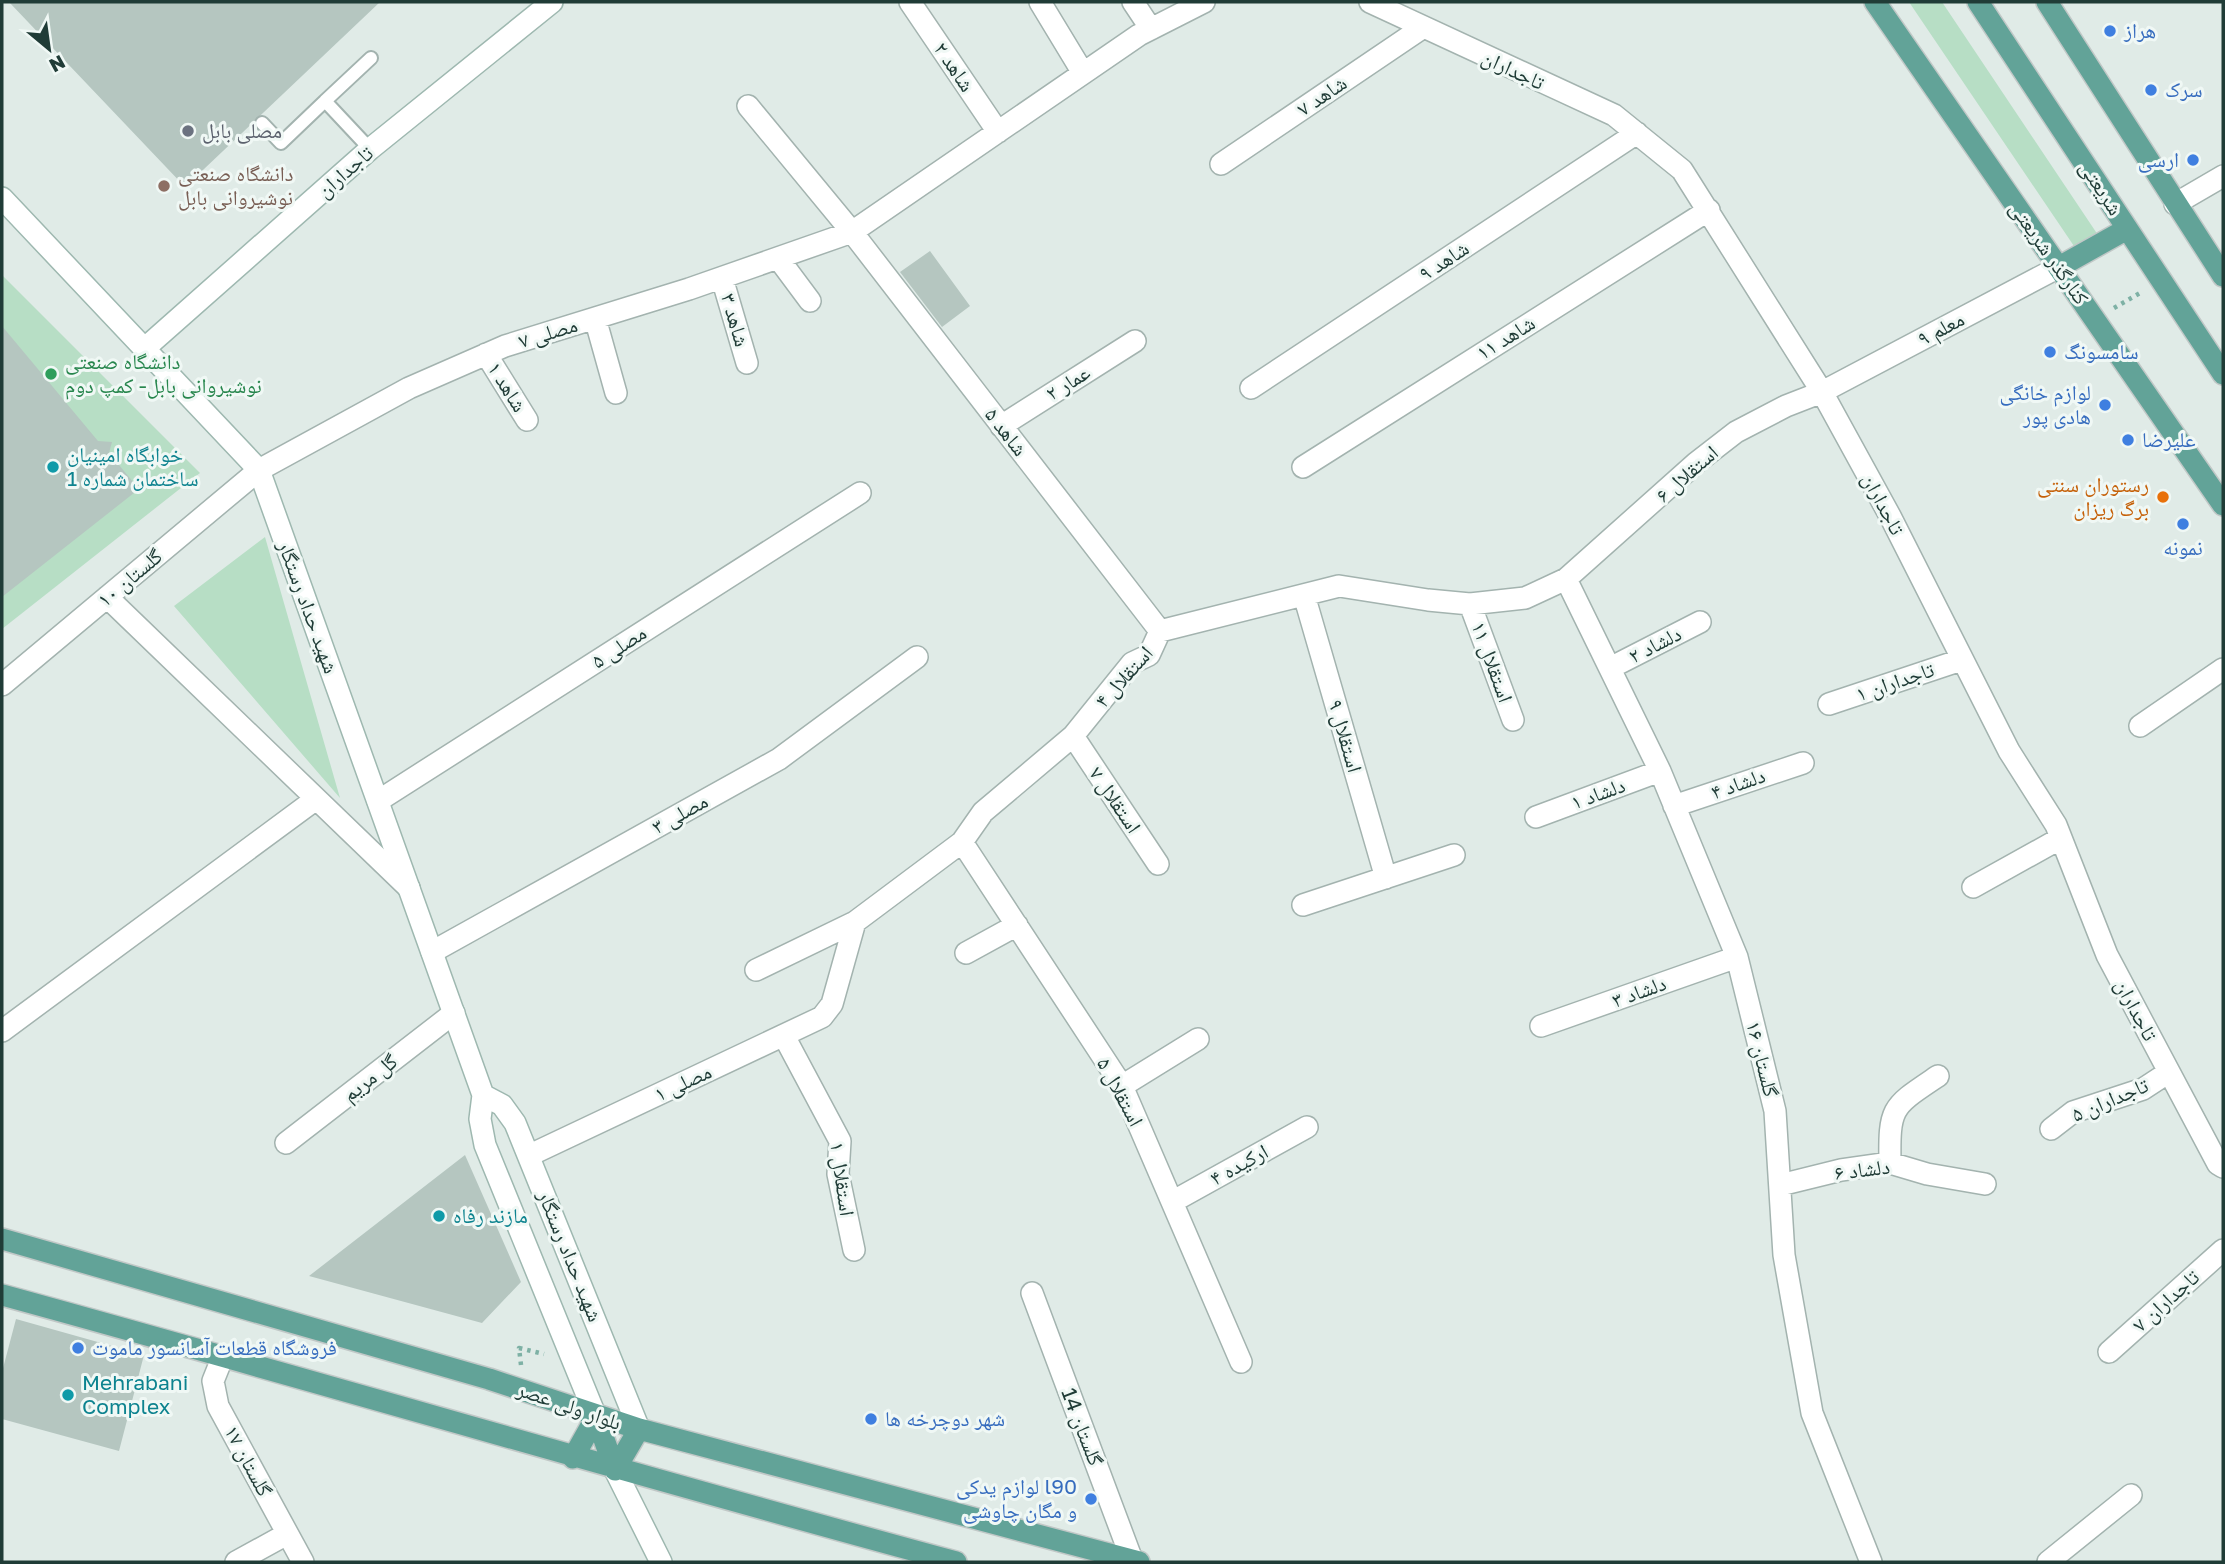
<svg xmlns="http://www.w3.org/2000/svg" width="2225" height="1564" viewBox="0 0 2225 1564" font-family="'Golos Text','Noto Naskh Arabic',sans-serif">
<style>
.green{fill:#b7dec5}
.building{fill:#b5c6c0}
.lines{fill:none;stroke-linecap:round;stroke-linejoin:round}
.service-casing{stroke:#a3b3af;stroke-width:16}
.minor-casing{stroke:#a3b3af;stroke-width:24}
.secondary-casing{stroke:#9eb8b0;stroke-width:24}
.primary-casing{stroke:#c1c8c7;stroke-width:24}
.path{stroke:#7eb1a5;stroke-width:4.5;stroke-dasharray:3.5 5;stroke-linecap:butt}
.service{stroke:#fff;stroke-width:12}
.minor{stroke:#fff;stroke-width:21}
.secondary{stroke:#fff;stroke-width:21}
.primary{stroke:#62a398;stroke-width:21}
.shop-dot{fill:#3f7fe0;stroke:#f0f8f5;stroke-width:2.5}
.worship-dot{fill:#6b7280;stroke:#f0f8f5;stroke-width:2.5}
.education-dot{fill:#8d6e63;stroke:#f0f8f5;stroke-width:2.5}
.leisure-dot{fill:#2e9e5b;stroke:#f0f8f5;stroke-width:2.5}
.culture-dot{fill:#0f9aa8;stroke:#f0f8f5;stroke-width:2.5}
.food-dot{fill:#e8710a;stroke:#f0f8f5;stroke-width:2.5}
.labels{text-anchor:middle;stroke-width:6;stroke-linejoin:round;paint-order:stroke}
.shop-label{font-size:21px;fill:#366cbe;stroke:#f0f8f5;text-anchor:start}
.street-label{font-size:21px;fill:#203c37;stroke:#f0f8f5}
.worship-label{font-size:21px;fill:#5b616d;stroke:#f0f8f5;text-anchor:start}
.education-label{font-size:21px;fill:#785e54;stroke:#f0f8f5;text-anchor:start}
.leisure-label{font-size:21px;fill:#27864d;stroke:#f0f8f5;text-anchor:start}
.culture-label{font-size:21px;fill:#0d838f;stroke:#f0f8f5;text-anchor:start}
.food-label{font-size:21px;fill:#c56008;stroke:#f0f8f5;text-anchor:end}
</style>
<rect width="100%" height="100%" fill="#e0ebe7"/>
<path class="green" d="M1909 2H1942L2100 238 2078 252Z
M2 275 200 473 2 629Z
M265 537 340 798 174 606Z"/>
<path class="building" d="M9 2H380L185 187Z
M930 251 970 306 942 327 900 272Z
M2 326 98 441 112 442 109 453 139 489 2 597Z
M465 1155 521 1282 482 1323 309 1276Z
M16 1319 144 1355 119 1451 2 1419V1372Z"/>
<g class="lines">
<g class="service-casing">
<path id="service" d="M325 101 371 58
M262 123 281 143 325 101 370 149"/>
</g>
<g class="minor-casing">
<path id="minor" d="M910 2 998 132
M1040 2 1083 73
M1133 2 1151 29
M1370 2 1614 115 1682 170 1822 392 1890 516 2009 751 2056 825 2107 955 2218 1164 2223 1167
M748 106 852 232 1160 631
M1221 164 1422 28
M2175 204 2223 176
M778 258 810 301
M722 278 747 363
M595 318 616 393
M486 354 527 420
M1251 388 1637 133
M1001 426 1135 341
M1303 467 1709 210
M1566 579 1660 771 1737 957 1775 1111 1784 1255 1812 1413 1871 1562
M1304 595 1386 878
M107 597 409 888
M1470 604 1513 720
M1610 668 1700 622
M2 685 259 470 409 388 505 346 689 289 852 232 1139 35 1204 2
M1829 704 1961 660
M2140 726 2223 669
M1073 736 1158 864
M378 801 860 493
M1674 806 1803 763
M1536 817 1660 771
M962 842 1122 1086 1241 1362
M1973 887 2061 838
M1303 905 1454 855
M432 952 779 759 917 657
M966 953 1017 925
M756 970 855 922 962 842 983 812 1073 736 1132 663 1149 655 1160 631 1339 586 1428 600 1470 604 1525 598 1566 579 1696 463 1736 432 1786 406 1822 392 2059 267
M1541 1026 1737 957
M2 1031 316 799
M784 1036 840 1141 838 1174 854 1250
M1122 1086 1198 1039
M2051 1129 2073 1112 2143 1089 2169 1072
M286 1143 454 1013
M530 1155 822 1017 832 1004 855 922
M1890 1163C1889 1106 1892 1107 1938 1076
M1780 1185 1841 1170 1890 1163 1927 1174 1985 1184
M1172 1202 1307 1127
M1032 1293 1132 1560
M2109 1352 2223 1250
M223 1356 213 1381 218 1406 303 1562
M236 1562 287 1534
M2048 1562 2131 1495"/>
</g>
<g class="secondary-casing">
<path id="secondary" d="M2 198 259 470 483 1095
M144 349 370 149 552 2
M596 1417 485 1145 480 1119 483 1095 502 1105 515 1123 639 1429
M615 1470 661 1562"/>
</g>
<g class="primary-casing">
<path id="primary" d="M1875 2 2223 505
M1978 2 2223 374
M2047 2 2223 276
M2059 267 2127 229
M2 1239 489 1379 639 1429 1139 1562
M2 1295C320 1382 637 1476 956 1562
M596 1417 615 1470
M573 1458 596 1417
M615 1470 639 1429"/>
</g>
<path class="path" d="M2114 308 2140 293
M521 1365 519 1348 544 1354"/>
<use href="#service" class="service"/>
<use href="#minor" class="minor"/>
<use href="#secondary" class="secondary"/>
<use href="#primary" class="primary"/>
</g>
<g class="shop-dot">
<circle cx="2110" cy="31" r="7"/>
<circle cx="2151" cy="90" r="7"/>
<circle cx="2193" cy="160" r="7"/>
<circle cx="2050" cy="352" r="7"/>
<circle cx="2105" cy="405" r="7"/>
<circle cx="2128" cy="440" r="7"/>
<circle cx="2183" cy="524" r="7"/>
<circle cx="78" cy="1348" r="7"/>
<circle cx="871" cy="1419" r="7"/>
<circle cx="1091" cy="1499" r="7"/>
</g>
<circle class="worship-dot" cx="188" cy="131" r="7"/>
<circle class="education-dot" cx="164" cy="186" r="7"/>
<circle class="leisure-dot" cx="51" cy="374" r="7"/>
<g class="culture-dot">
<circle cx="53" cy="467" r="7"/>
<circle cx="439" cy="1216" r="7"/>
<circle cx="68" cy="1395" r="7"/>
</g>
<circle class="food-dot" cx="2163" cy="497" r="7"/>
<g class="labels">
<g class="shop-label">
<text x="2124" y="38">هراز</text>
<text x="2165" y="97">سرک</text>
<text x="2179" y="167" text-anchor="end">ارسی</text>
<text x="2064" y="359">سامسونگ</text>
<text x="2091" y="400" text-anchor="end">لوازم خانگی<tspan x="2091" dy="24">هادی پور</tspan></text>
<text x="2142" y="447">علیرضا</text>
<text x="2183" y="555" text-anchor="middle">نمونه</text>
<text x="92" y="1355">فروشگاه قطعات آسانسور ماموت</text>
<text x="885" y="1426">شهر دوچرخه ها</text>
<text x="1077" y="1494" text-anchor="end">لوازم یدکی l90<tspan x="1077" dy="24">و مگان چاوشی</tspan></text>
</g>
<g class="street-label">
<text transform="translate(954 67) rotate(56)" y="7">شاهد ۲</text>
<text transform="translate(1513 70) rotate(25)" y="7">تاجداران</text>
<text transform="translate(1322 96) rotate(-34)" y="7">شاهد ۷</text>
<text transform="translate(345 172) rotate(-41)" y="7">تاجداران</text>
<text transform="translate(2101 188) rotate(57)" y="7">شریعتی</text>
<text transform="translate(2049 253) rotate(55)" y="7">کنارگذر شریعتی</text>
<text transform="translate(1444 261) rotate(-33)" y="7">شاهد ۹</text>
<text transform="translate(735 320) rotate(74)" y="7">شاهد ۳</text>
<text transform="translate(1941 329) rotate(-28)" y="7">معلم ۹</text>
<text transform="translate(548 333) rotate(-17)" y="7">مصلی ۷</text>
<text transform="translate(1506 338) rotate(-32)" y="7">شاهد ۱۱</text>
<text transform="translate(1068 383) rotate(-32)" y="7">عمار ۲</text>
<text transform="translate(507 387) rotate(58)" y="7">شاهد ۱</text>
<text transform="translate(1006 432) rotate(52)" y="7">شاهد ۵</text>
<text transform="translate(1687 474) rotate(-41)" y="7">استقلال ۶</text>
<text transform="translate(1883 504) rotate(62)" y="7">تاجداران</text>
<text transform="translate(130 578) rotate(-40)" y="7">گلستان ۱۰</text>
<text transform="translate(308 607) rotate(70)" y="7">شهید حداد رستگار</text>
<text transform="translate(1655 645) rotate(-27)" y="7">دلشاد ۲</text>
<text transform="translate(619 647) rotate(-33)" y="7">مصلی ۵</text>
<text transform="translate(1492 662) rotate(70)" y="7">استقلال ۱۱</text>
<text transform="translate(1124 677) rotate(-48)" y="7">استقلال ۴</text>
<text transform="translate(1895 682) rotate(-19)" y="7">تاجداران ۱</text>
<text transform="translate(1345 736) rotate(74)" y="7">استقلال ۹</text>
<text transform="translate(1738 784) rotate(-19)" y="7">دلشاد ۴</text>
<text transform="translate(1598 794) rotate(-20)" y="7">دلشاد ۱</text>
<text transform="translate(1115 800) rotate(56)" y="7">استقلال ۷</text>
<text transform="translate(680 814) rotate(-29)" y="7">مصلی ۳</text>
<text transform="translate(1639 992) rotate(-20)" y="7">دلشاد ۳</text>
<text transform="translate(2136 1010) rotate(62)" y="7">تاجداران</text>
<text transform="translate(1762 1059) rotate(76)" y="7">گلستان ۱۶</text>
<text transform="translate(370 1078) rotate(-38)" y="7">گل مریم</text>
<text transform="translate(683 1083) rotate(-25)" y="7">مصلی ۱</text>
<text transform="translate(1120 1092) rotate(62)" y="7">استقلال ۵</text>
<text transform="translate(2110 1100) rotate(-23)" y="7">تاجداران ۵</text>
<text transform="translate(1239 1165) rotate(-29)" y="7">ارکیده ۴</text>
<text transform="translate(1862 1170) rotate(-7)" y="7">دلشاد ۶</text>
<text transform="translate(842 1179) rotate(82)" y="7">استقلال ۱</text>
<text transform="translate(570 1256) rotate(68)" y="7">شهید حداد رستگار</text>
<text transform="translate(2166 1301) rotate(-42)" y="7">تاجداران ۷</text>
<text transform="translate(569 1406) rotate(19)" y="7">بلوار ولی عصر</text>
<text transform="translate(1082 1427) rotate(69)" y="7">گلستان 14</text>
<text transform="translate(248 1461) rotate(62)" y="7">گلستان ۱۷</text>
</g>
<g class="worship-label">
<text x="202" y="138">مصلی بابل</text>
</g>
<g class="education-label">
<text x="178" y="181">دانشگاه صنعتی<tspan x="178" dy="24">نوشیروانی بابل</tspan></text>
</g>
<g class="leisure-label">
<text x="65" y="369">دانشگاه صنعتی<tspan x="65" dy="24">نوشیروانی بابل- کمپ دوم</tspan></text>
</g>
<g class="culture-label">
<text x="67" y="462">خوابگاه امینیان<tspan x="67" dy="24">ساختمان شماره 1</tspan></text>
<text x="453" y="1223">مازند رفاه</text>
<text x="82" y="1390">Mehrabani<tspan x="82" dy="24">Complex</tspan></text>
</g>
<g class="food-label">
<text x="2149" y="492">رستوران سنتی<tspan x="2149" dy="24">برگ ریزان</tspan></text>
</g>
</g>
<rect width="2225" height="1564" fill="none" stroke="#203c37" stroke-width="7"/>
<g transform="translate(49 49) rotate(151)" stroke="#f0f8f5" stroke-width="5" paint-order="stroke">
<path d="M0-5L12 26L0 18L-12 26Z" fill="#203c37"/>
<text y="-10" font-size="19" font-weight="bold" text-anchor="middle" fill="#203c37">N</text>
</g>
</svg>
